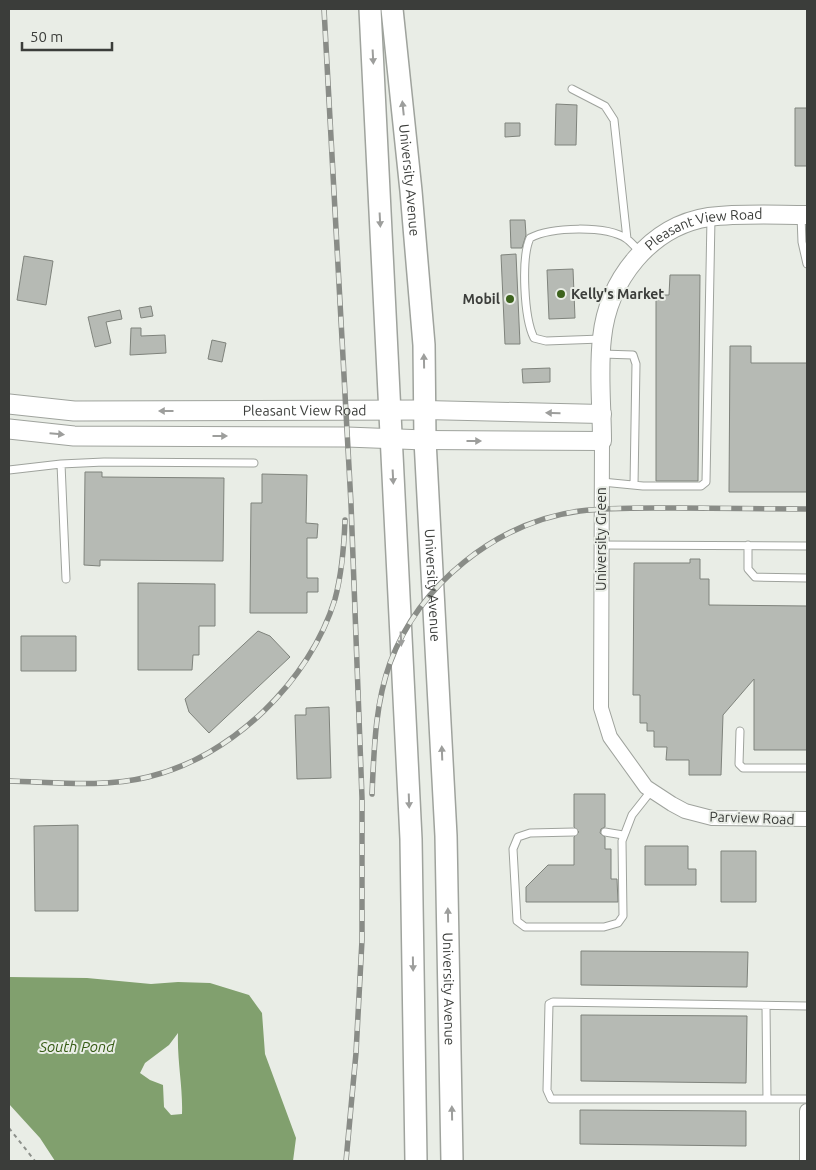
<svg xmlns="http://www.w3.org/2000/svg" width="816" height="1170" viewBox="0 0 816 1170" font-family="Ubuntu,sans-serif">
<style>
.water{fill:#81a06e;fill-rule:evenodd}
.building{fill:#b6bab4;stroke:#7f837c}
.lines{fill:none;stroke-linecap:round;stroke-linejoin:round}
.service-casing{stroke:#9fa39d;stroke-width:9}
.minor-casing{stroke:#9fa39d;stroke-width:16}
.tertiary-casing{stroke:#9fa39d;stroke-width:20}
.secondary-casing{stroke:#9fa39d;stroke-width:21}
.primary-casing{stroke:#9fa39d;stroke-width:24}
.path{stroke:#8d908b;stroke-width:2;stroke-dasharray:4 4;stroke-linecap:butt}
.service{stroke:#fff;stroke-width:7}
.minor{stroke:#fff;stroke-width:14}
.tertiary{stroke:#fff;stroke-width:18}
.secondary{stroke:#fff;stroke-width:19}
.primary{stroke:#fff;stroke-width:21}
.rail-casing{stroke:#898c87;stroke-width:5.5}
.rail{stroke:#e9ede6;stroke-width:4;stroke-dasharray:11;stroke-linecap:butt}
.oneway{fill:#9d9e9c}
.poi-dot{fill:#3d631d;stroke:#e9ede6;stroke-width:2}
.labels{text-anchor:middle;stroke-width:4;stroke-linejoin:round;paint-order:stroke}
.street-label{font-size:14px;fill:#3b3d3a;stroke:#e9ede6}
.poi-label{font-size:14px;font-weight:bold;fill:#3b3d3a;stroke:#e9ede6;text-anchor:start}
.water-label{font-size:15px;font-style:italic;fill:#365c14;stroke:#e9ede6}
</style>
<rect width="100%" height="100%" fill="#e9ede6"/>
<path class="water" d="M9 977 87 978 151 984 178 982 210 983 249 995 262 1013 265 1054 296 1138 293 1161H55L40 1138 9 1104ZM178 1033C177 1061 183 1087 182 1114L171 1115 164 1107 163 1085 150 1080 140 1073 145 1063 169 1045Z"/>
<path class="building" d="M556 104 577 105 576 145H555Z
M795 108H807V166H795Z
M505 123H520V136L505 137Z
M510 220H525L526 235 522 248H511Z
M516 254 520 344H505L501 255Z
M24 256 53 261 46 305 17 300Z
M573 269 575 318 549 319 547 270Z
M670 275H700L698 481H656V295H669Z
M151 306 153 316 141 318 139 308Z
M120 310 122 319 106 322 111 343 95 347 88 317Z
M131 328H141V336L165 335 166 353 130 355Z
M212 340 226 343 222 362 208 359Z
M730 346H751V363H807V492H729Z
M550 368V382L523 383 522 369Z
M85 472H102V477L224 478 223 561 100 560V566L84 565Z
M262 474 307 475 306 523 318 524 317 538H307V578H318V592H307V613H250L251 503H262Z
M690 559H700V579H709V605L807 606V750H754V679L723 715 721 775H689V760H666L667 747H654V731H647V723H640V695H633L634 563H690Z
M138 583 215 584V626H199V655H193L192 670H138Z
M258 631 270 636 290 657 209 733 189 712 185 699Z
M21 636H76V671H21Z
M329 707 331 778 297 779 295 715H306V708Z
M574 794H605V827L601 829 600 833 605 837V849H611V879H617L618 902H526V887L548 865H574V837L579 832 574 827Z
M78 825V911H35L34 826Z
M645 846H688V869H696V885H645Z
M721 851H756V902H721Z
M581 951 748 952 747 987 581 985Z
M581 1015 747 1016 746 1083 581 1081Z
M580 1110 746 1111V1146L580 1144Z"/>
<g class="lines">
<g class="service-casing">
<path id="service" d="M572 89 605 106 614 120 627 239
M801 216 802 242 807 264
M601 339 546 341 534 338C524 318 521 258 530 238 551 227 606 225 627 239 632 243 637 249 641 253
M602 354 633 355 636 364 634 485
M61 464 104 462 254 463
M9 470 61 464 66 579
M602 482 643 486H701L706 482 711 218
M601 545 807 546
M748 545V569L755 577 807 578
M740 731 739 764 743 768H807
M574 832 530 833 518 837 513 849 517 921 525 927H604L618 923 623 916 622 841 632 815 651 791
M605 832 623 835
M766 1006 767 1099
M807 1006 553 1002 549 1004 547 1090 551 1099H807"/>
</g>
<g class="minor-casing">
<path id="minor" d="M602 441 601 708 610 737 646 787 672 804 685 811 712 818 807 819
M807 1161V1111"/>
</g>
<g class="tertiary-casing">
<g id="tertiary">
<path d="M425 410 602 414"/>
<path id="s1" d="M425 440 602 441C602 407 598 371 602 338 608 280 650 226 709 217 741 213 775 215 807 215"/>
</g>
</g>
<g class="secondary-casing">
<g id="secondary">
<path id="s2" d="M9 404 74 411 425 410"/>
<path d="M9 429 74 436 347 437 425 440"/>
</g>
</g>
<g class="primary-casing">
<g id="primary">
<path d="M370 9 411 839 416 1161"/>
<path id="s3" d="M392 9 411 191 424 345 425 440 446 836 452 1161"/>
</g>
</g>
<path class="path" d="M9 1128 35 1161"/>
<use href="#service" class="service"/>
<use href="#minor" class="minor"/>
<use href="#tertiary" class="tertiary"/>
<use href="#secondary" class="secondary"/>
<use href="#primary" class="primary"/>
<g class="rail-casing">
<path id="rail" d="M324 9 351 504 362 798V940L356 1053 346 1161
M9 781C54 782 103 788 148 777 232 757 310 681 335 599 342 573 344 547 345 520
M372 794C374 751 375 704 390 663 419 585 496 522 580 511 612 507 645 508 678 508 721 508 764 509 807 509"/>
</g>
<use href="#rail" class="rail"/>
</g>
<defs><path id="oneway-solid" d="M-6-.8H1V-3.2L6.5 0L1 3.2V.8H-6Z" transform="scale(1.25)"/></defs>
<g class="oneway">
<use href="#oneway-solid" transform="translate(373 57) rotate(87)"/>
<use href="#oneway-solid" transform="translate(403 108) rotate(-96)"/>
<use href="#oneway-solid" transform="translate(380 220) rotate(87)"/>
<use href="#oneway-solid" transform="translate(424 361) rotate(-91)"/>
<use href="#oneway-solid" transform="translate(166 411) rotate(-180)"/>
<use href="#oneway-solid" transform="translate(553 413) rotate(-179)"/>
<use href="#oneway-solid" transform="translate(57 434) rotate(5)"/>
<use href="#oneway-solid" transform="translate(220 436)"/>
<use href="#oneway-solid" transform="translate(474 441)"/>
<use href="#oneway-solid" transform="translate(393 477) rotate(87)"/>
<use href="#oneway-solid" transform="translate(401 639) rotate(87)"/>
<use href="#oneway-solid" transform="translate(442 753) rotate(-92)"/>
<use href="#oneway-solid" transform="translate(409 801) rotate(88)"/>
<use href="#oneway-solid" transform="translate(448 915) rotate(-91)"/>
<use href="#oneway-solid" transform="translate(413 964) rotate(89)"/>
<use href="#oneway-solid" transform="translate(452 1113) rotate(-91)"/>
</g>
<g class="poi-dot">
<circle cx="561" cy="294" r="5"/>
<circle cx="510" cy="299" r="5"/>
</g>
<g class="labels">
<g class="street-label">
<text dy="5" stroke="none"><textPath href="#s3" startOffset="172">University Avenue</textPath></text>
<text dy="5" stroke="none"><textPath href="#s1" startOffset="445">Pleasant View Road</textPath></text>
<text dy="5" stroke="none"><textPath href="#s2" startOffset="296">Pleasant View Road</textPath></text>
<text transform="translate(601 539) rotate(-90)" y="5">University Green</text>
<text dy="5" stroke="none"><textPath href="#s3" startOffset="578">University Avenue</textPath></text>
<text transform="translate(752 818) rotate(2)" y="5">Parview Road</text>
<text dy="5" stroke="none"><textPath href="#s3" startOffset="982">University Avenue</textPath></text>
</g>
<g class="poi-label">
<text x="571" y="299">Kelly's Market</text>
<text x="500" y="304" text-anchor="end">Mobil</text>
</g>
<g class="water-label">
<text x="77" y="1052">South Pond</text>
</g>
</g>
<rect width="816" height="1170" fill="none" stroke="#3b3d3a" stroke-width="20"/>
<path d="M22 42v8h90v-8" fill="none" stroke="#3b3d3a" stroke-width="2.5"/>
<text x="30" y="42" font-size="15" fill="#3b3d3a" stroke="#e9ede6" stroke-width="4" paint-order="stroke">50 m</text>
</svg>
